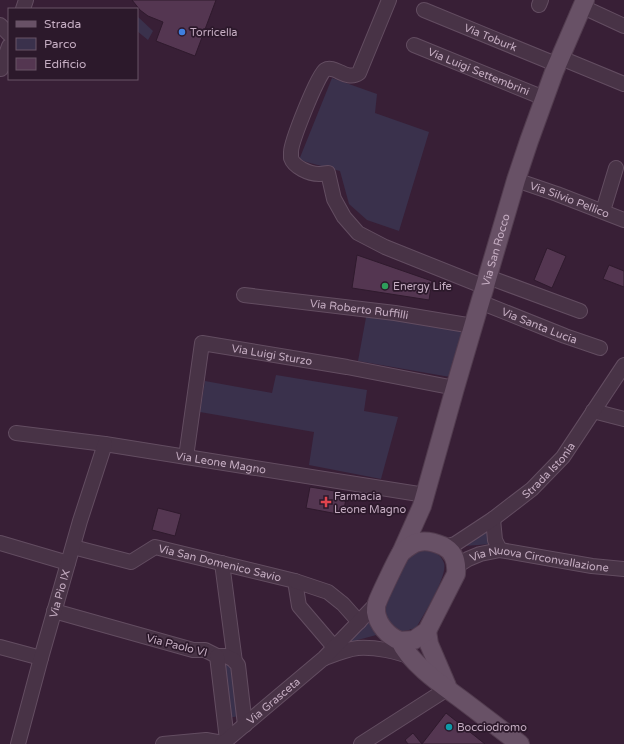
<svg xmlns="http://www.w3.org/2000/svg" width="624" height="744" viewBox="0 0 624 744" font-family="'Varela Round',sans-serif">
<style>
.green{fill:#3a314c}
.building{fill:#543651;stroke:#2f1a2d}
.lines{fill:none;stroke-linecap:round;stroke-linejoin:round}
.minor-casing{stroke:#634d61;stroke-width:16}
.major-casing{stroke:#523c4f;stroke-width:20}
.minor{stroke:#483346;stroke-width:14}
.major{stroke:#685166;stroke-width:18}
.shop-dot{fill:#3f7fe0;stroke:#2c192b;stroke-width:1.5}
.leisure-dot{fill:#2e9e5b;stroke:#2c192b;stroke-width:1.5}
.health-dot{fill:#e0444e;stroke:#2c192b;stroke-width:1.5}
.culture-dot{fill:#0f9aa8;stroke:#2c192b;stroke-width:1.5}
.labels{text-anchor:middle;stroke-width:3.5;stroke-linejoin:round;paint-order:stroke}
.poi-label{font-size:11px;fill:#c5adc2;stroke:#2c192b;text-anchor:start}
.street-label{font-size:11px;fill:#c5adc2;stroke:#2c192b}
</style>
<rect width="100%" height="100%" fill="#381f36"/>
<path class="green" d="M137 16 153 31 148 40 137 31Z
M332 78 377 94 375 113 429 132 399 231 367 220 349 204 340 171 299 160Z
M367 312 464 330 450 377 358 361Z
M276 375 367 390 364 411 398 417 381 479 309 465 314 432 200 412 205 381 272 393Z
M489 526 492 544 464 546Z
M429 549C435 552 441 555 444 563 448 576 423 616 416 628 397 633 397 634 384 619L385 607 408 556 417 550Z
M370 615 380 634 343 644Z
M235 662 241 716 226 718 222 663Z"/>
<path class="building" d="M132 0H216L195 56 156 41 163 22 148 16 140 10Z
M547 248 566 256 552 288 534 280Z
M357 255 432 281 429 300 352 288Z
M609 265 624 271V287L603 279Z
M310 487 347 493 343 515 306 508Z
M158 508 181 514 175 536 152 530Z
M446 713 485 744H408L405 740 413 733 422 744Z"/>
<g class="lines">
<g class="minor-casing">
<g id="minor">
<path d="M389 0 359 73C346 82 335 64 325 70 318 74 291 142 291 152 291 154 291 156 291 158 294 167 309 174 319 174 321 174 325 173 328 173L334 199 344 217 358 233 385 247 485 287"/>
<path d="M539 5 541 0"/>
<path d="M583 7 624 26"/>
<path d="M23 9 26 0"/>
<path id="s1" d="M424 10 558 65"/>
<path d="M0 25 9 34"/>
<path id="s2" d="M414 45 544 98"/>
<path d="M561 58 624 84"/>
<path d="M1 69 9 46"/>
<path id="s3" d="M516 180 557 194 624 220"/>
<path d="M603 211 616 168"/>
<path d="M488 277 580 311"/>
<path id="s4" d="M244 295 395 313 473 326"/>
<path id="s5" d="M480 302 565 336 600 348"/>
<path d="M593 411 624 419"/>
<path id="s6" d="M16 433 105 444 425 495"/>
<path id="s7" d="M186 457 202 343 347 367 455 388"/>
<path d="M493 519 495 540 500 550"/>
<path d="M0 543 68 563"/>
<path id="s8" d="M73 547 131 562 155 547 295 581 299 606 334 647"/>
<path id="s9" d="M445 547 455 544 493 519 532 489 563 457 624 365"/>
<path d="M222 563 235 662"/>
<path id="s10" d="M457 566 468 559 480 554 500 550 592 566 624 569"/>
<path d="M295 581 328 592 343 604 359 622"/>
<path d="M54 611 193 650H205L217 656H226L234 660 238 665 245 725"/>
<path d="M0 647 41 658"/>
<path d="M217 656 227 740"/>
<path d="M325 658C335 654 347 649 358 648 374 647 398 651 412 658"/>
<path id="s11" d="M18 744 41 658 80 521 105 444"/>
<path d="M163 744 206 740 223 743"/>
<path id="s12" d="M222 744 324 658 377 603"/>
<path d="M361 744 447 689"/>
</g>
</g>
<g class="major-casing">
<g id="major">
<path id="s13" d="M401 553 422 506 455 388 516 180 529 141 554 72 585 0"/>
<path d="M427 631 429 644 447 686"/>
<path d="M400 641 414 640 427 631 456 574C457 563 455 552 443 546 436 543 427 540 419 542 415 542 405 549 401 553 398 557 379 597 377 603 376 605 376 609 376 612 378 625 388 636 400 641 410 663 442 685 461 699 481 714 500 729 520 744"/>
</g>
</g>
<use href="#minor" class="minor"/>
<use href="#major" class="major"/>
</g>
<circle class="shop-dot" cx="182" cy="32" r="4"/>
<circle class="leisure-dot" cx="385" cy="286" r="4"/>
<path class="health-dot" d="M324 496h4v4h4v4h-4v4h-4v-4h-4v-4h4z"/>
<circle class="culture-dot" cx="449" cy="727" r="4"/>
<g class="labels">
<g class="poi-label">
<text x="190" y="36">Torricella</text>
<text x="393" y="290">Energy Life</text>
<text x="334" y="500">Farmacia<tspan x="334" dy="13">Leone Magno</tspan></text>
<text x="457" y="731">Bocciodromo</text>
</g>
<g class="street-label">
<text dy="4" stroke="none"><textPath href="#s1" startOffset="72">Via Toburk</textPath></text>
<text dy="4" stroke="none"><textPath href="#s2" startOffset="70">Via Luigi Settembrini</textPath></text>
<text dy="4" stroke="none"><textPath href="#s3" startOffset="57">Via Silvio Pellico</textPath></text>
<text dy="4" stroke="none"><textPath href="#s13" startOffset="318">Via San Rocco</textPath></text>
<text dy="4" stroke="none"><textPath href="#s4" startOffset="116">Via Roberto Ruffilli</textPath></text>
<text dy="4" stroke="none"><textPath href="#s5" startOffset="64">Via Santa Lucia</textPath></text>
<text dy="4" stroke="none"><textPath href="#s7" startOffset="186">Via Luigi Sturzo</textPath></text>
<text dy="4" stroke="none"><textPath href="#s6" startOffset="207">Via Leone Magno</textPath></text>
<text dy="4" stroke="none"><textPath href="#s9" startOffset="130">Strada Istonia</textPath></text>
<text dy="4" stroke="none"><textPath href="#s8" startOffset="155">Via San Domenico Savio</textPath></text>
<text dy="4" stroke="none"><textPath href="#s10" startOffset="86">Via Nuova Circonvallazione</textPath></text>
<text dy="4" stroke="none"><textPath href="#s11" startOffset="156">Via Pio IX</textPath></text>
<text transform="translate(177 645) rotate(14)" y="4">Via Paolo VI</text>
<text dy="4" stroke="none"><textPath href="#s12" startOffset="67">Via Grasceta</textPath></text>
</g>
</g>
<rect x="8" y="8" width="130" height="72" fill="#2c192b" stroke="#695467"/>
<rect x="16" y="21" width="20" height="6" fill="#685166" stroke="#695467"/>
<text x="44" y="28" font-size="12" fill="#c5adc2">Strada</text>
<rect x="16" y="38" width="20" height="12" fill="#3a314c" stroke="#695467"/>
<text x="44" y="48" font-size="12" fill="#c5adc2">Parco</text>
<rect x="16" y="58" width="20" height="12" fill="#543651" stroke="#695467"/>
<text x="44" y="68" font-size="12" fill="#c5adc2">Edificio</text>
</svg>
